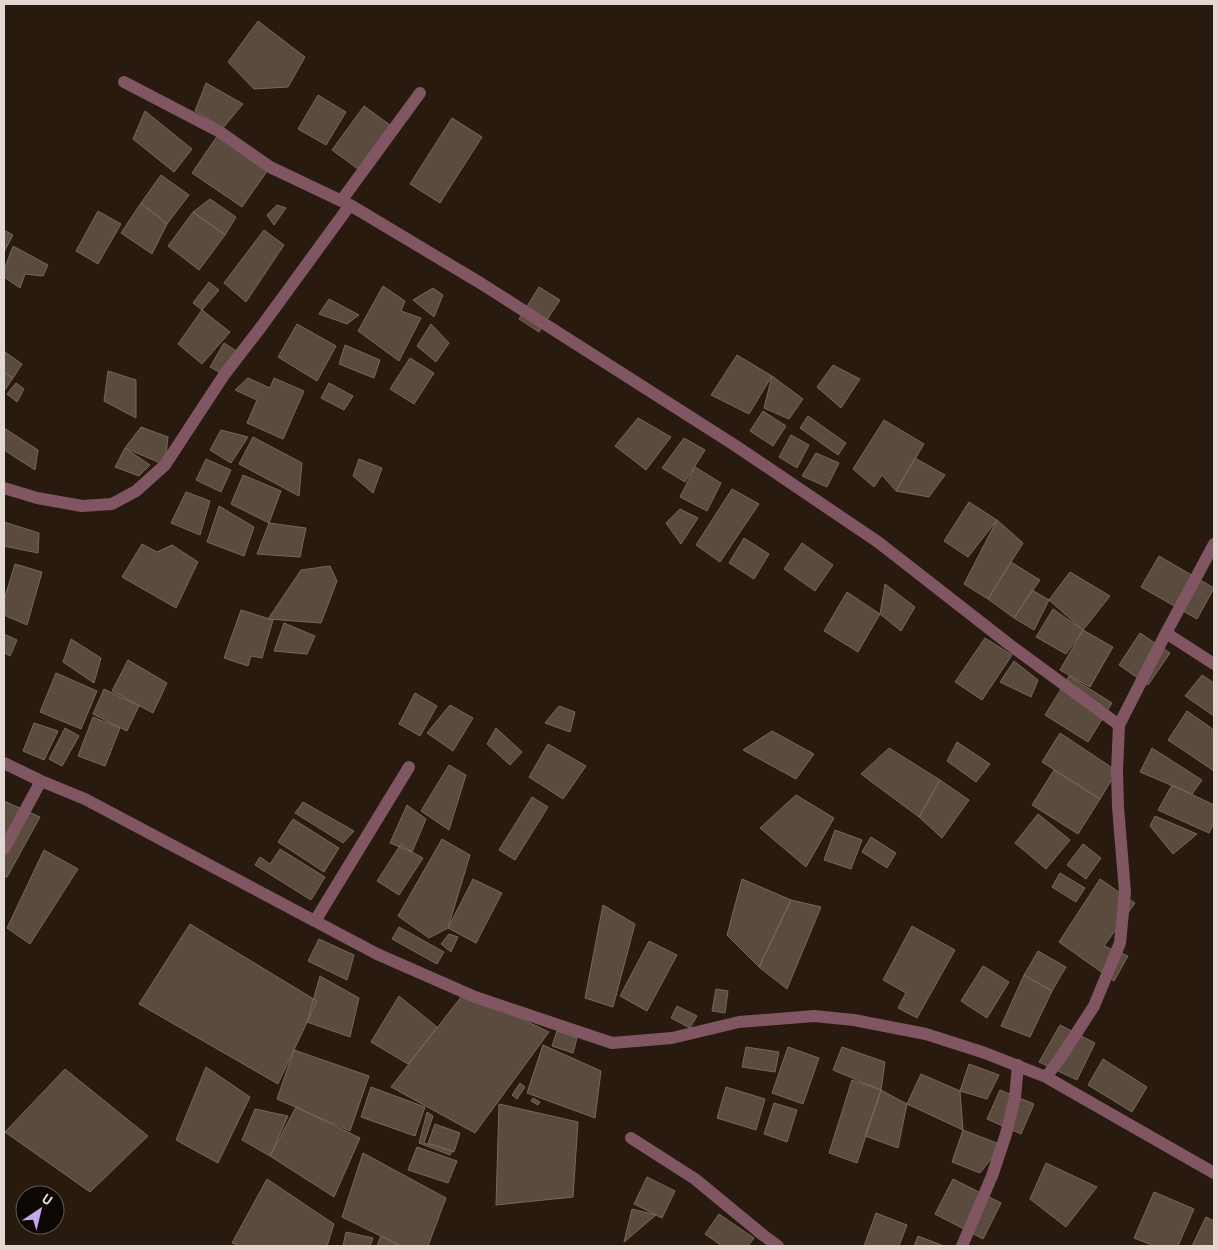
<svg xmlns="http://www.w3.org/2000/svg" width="1218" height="1250" viewBox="0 0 1218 1250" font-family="'Titillium Web',sans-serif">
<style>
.building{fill:#5b4b3e;stroke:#786759}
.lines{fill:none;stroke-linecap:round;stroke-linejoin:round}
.street{stroke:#7f5662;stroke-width:12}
</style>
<rect width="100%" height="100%" fill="#291a10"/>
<path class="building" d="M258 21 305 57 288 87 254 89 228 62Z
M206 83 243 104 223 128 195 111Z
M318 95 346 112 326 145 298 129Z
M364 106 390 125 358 169 332 150Z
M145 111 192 149 174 172 133 139Z
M452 118 482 137 440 203 410 184Z
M220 132 270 167 242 207 192 173Z
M161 175 189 195 167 224 141 203Z
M210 199 236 217 225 235 193 212Z
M141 203 167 224 152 254 121 233Z
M277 205 286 208 274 225 267 215Z
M98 211 121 224 98 264 76 251Z
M193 212 225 235 199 270 168 246Z
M4 230 13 235 4 252Z
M264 230 284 245 246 302 224 283Z
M13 246 48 265 43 276 25 274 20 288 4 277V270Z
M209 282 219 290 202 310 193 303Z
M383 286 405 301 401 311 421 318 399 361 358 331Z
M539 287 560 300 539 332 519 319Z
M433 288 443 295 434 317 413 300Z
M329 299 359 315 347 324 319 314Z
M202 310 230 332 202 364 178 344Z
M297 324 336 346 317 381 278 357Z
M431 324 449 343 436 362 417 346Z
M224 343 238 352 224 375 210 367Z
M345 345 380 360 374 378 339 364Z
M5 352 22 364 13 378 4 372V354Z
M737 355 772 376 749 414 711 395Z
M410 358 434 373 414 404 390 389Z
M833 365 860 379 841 408 817 387Z
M108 371 136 380V418L104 401Z
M4 372 13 378 4 391Z
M772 376 803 399 789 419 764 408Z
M248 378 270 388 274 378 304 391 283 439 247 423 257 400 235 390Z
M16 383 24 389 17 402 7 394Z
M329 383 353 396 344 410 321 398Z
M763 411 786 426 773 446 750 431Z
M808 416 846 443 838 455 800 428Z
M638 418 671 437 646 470 615 446Z
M884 420 924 444 896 491 882 475 874 487 853 469Z
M141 427 168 437 165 465 125 448Z
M4 428 38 450 35 470 4 450Z
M221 430 248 437 231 463 210 450Z
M791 435 809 445 797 468 779 457Z
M253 437 302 463 299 496 239 464Z
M684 438 705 450 685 482 662 468Z
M125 448 150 465 139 476 115 467Z
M816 453 839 463 827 487 802 476Z
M915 458 945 475 929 497 896 491Z
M206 459 231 470 221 492 196 480Z
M359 459 382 468 373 493 353 476Z
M695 467 721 483 707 511 680 497Z
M243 475 281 491 269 523 231 504Z
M732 489 759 504 720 562 696 545Z
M186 492 210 501 200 535 171 523Z
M969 502 997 520 968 557 944 541Z
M219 506 254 527 244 556 207 542Z
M680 509 698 518 681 544 666 523Z
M997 520 1023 543 988 599 964 584Z
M4 522 39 533 38 553 4 546Z
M269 523 306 528 300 557 257 554Z
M744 538 769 554 754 579 729 563Z
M802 543 833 565 815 591 784 569Z
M142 544 157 552 172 545 198 562 176 608 122 577Z
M1159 556 1214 588 1197 619 1141 587Z
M1011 562 1040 580 1014 618 988 599Z
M15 564 42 572 27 625 4 615V600Z
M330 566 337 581 321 623 268 619 301 570Z
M1070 572 1110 596 1083 630 1049 600Z
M885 584 915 607 901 631 880 614Z
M1032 590 1049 600 1034 630 1014 618Z
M847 592 880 614 858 652 824 631Z
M1053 609 1083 630 1066 654 1036 637Z
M241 610 273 620 262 658 251 656 248 666 224 658Z
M284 623 315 636 307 654 274 651Z
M1083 630 1113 647 1090 687 1060 670Z
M1140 633 1170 653 1148 685 1119 665Z
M4 634 17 640 10 656 4 653Z
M985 638 1012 655 982 700 955 682Z
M71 639 101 658 94 683 63 662Z
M128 660 167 683 153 713 112 691Z
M1014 661 1038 680 1031 697 1000 682Z
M56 673 97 691 81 729 40 712Z
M1202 675 1214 683V716L1185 696Z
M1069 676 1112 703 1088 742 1045 715Z
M104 689 139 706 127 731 93 714Z
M415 693 437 706 420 736 399 724Z
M450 705 473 718 453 751 427 733Z
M559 706 575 712 570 732 545 723Z
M1187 711 1214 730V771L1168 740Z
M93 717 120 728 105 766 78 756Z
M34 723 58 731 44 760 23 751Z
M65 728 79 736 62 766 49 759Z
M496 728 522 752 510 765 487 744Z
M772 731 814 754 796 779 743 750Z
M1060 733 1117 771 1100 799 1042 762Z
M957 742 990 764 976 782 947 761Z
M548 744 586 766 563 799 529 777Z
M889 748 940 780 919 817 861 774Z
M1152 748 1202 780 1192 794 1140 772Z
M449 765 466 775 449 830 421 811Z
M1054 770 1100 799 1078 834 1032 805Z
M940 780 969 800 942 838 919 817Z
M1172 785 1214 805V823L1209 833 1158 810Z
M796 795 834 818 806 867 760 828Z
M532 797 548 807 515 860 499 850Z
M4 801 40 817 7 877H4Z
M303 802 354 831 343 843 295 813Z
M407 805 426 819 412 852 390 843Z
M1038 814 1070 840 1046 869 1015 843Z
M1155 816 1197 834 1173 854 1150 826Z
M293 819 339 848 324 872 278 842Z
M835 830 862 840 851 869 824 860Z
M871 837 896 853 887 868 862 852Z
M442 839 470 855 448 928 429 938 398 916Z
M401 844 412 852 423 858 399 895 377 881Z
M1083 844 1101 858 1086 879 1067 865Z
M280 849 325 877 311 900 255 865 260 857 270 864Z
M44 850 78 869 30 944 7 928Z
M1060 873 1085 888 1076 902 1052 887Z
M473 879 502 893 476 943 448 928Z
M742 879 791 900 759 967 727 935Z
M1100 879 1135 903 1104 946 1128 956 1114 981 1059 942Z
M791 900 821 907 787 989 759 967Z
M603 905 635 924 613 1007 585 998Z
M190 924 317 1001 278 1084 139 1004Z
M912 926 955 950 917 1018 898 1008 906 993 883 980Z
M399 927 444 952 437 964 392 939Z
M449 934 458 937 451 952 441 944Z
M319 939 354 955 347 980 308 961Z
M649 941 677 955 647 1011 620 996Z
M1038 951 1066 967 1052 991 1024 975Z
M983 966 1009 982 987 1018 961 1001Z
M1024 975 1052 991 1030 1037 1001 1026Z
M320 976 359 998 350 1037 307 1022Z
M716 989 728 991 725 1013 712 1011Z
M465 992 549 1032 475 1133 391 1087Z
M399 996 437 1027 408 1064 371 1042Z
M677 1006 697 1016 690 1028 671 1018Z
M1060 1025 1095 1043 1077 1080 1039 1062Z
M557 1031 577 1038 573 1053 552 1046Z
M543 1045 601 1071 595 1118 527 1093Z
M746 1047 779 1052 775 1072 742 1067Z
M788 1047 819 1058 803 1104 772 1093Z
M842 1047 885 1062 881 1090 833 1070Z
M294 1050 369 1076 350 1131 277 1099Z
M1103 1059 1147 1087 1132 1112 1088 1085Z
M969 1064 999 1075 987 1099 960 1091Z
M206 1067 250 1097 218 1163 176 1140Z
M65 1069 148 1136 90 1192 5 1132Z
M921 1074 960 1091 963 1130 907 1104Z
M852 1080 881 1090 857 1163 829 1153Z
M520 1083 525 1087 517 1099 512 1095Z
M371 1087 425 1107 415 1136 361 1117Z
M726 1087 765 1099 756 1130 717 1118Z
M881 1090 907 1104 898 1148 865 1136Z
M1000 1090 1034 1104 1021 1134 987 1119Z
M533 1098 540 1102 538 1105 531 1101Z
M774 1103 797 1110 787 1142 764 1134Z
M499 1104 578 1122 573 1197 496 1205Z
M296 1107 360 1138 334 1197 270 1156Z
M255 1109 288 1116 270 1156 242 1140Z
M427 1112 433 1116 424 1143 452 1151 450 1155 419 1143Z
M435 1124 460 1133 454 1152 428 1143Z
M963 1130 1002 1145 980 1173 952 1162Z
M417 1147 457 1161 448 1183 408 1170Z
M363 1153 446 1198 428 1246H401L342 1217Z
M1046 1163 1097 1187 1066 1227 1030 1199Z
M647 1177 675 1191 662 1218 634 1204Z
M267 1179 334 1224 327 1246H240L232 1243Z
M953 1179 1001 1203 983 1239 935 1214Z
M1154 1192 1194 1209 1178 1246H1154L1134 1238Z
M632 1209 656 1215 624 1242Z
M876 1213 907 1225 899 1246H864Z
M719 1214 754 1238 748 1246H722L705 1234Z
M1206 1217 1214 1221V1246H1192Z
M346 1232 373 1238 370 1246H343Z
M381 1236 401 1246H377Z
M918 1236 944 1246H914Z"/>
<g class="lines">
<path class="street" d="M124 82 220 132 270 167 350 205 482 284 736 446 878 542 1010 645 1119 725
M341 201 420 93
M4 488 37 498 82 506 112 504 136 491 165 465 224 375 261 327 350 205
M1166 633 1214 664
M4 763 41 781 85 799 377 954 475 997 612 1043 672 1038 739 1022 814 1016 854 1020 926 1034 985 1053 1046 1077 1214 1173
M4 849 41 781
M315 921 409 767
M1046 1077 1061 1057 1094 1006 1120 943 1125 892 1118 807 1117 771 1119 725 1166 633 1214 544
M631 1138 695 1179 763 1235 778 1246
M962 1246 992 1176 1006 1134 1015 1097 1018 1065"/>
</g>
<rect width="1218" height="1250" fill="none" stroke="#e3d8d1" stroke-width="10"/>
<g transform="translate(40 1210) rotate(35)"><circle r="24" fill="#0d0704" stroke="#635b56"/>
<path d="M0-4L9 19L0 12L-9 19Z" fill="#c6a6f0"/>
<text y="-8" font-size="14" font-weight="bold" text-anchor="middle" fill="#e3d8d1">U</text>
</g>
</svg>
